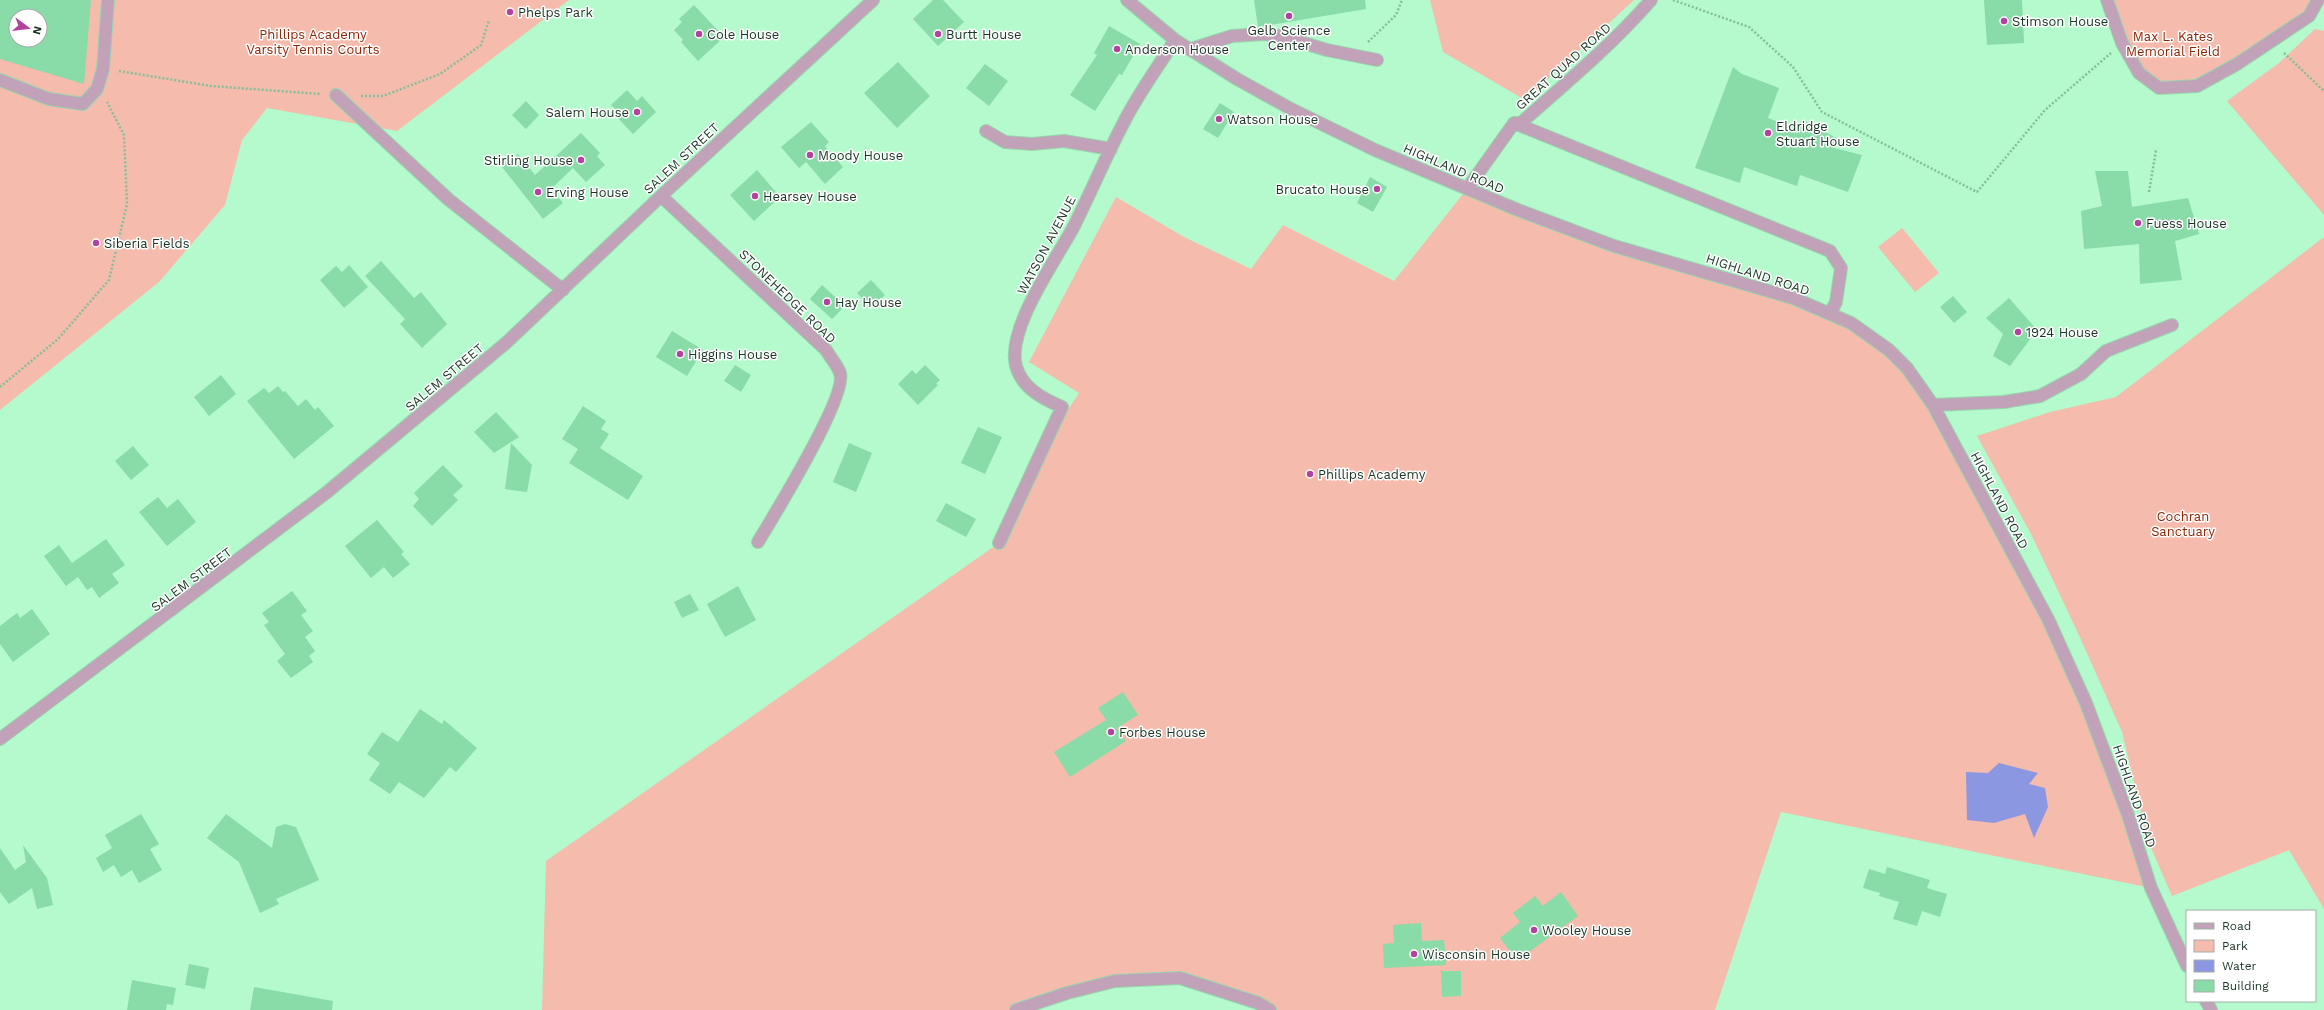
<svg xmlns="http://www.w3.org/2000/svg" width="2324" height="1010" viewBox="0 0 2324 1010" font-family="'Work Sans',sans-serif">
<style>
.green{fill:#f5bbac;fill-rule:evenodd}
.water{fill:#8b98e1}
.building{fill:#89dba7;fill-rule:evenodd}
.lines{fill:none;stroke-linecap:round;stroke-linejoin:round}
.minor-casing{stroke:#98d6ae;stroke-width:14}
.path{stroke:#85be99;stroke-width:2.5;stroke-dasharray:2 2;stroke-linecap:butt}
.minor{stroke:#c1a2b9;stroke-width:12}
.poi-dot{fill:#b3429e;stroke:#fff;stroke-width:1.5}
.labels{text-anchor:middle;stroke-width:3;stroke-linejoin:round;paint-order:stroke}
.poi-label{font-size:13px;fill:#183423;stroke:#fff;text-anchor:start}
.park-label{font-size:13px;fill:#8a2608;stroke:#fff}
.street-label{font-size:13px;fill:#183423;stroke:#fff}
</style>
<rect width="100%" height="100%" fill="#b4facc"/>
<path class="green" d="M0 0H569L397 131 267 108 242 140 225 205 159 282 0 410ZM16 16H40V40H16Z
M1430 0H1634L1525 100 1443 52Z
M2107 0H2318L2309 16 2197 86 2159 88 2139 73Z
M2315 29 2324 31V215L2227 101 2279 63Z
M1467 189 1851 323 1907 368 2048 619 2151 888 1781 812 1715 1010H1271L1180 978 1115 981 1022 1010H542L546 861 999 543 1047 442 1079 393 1029 362 1116 197 1184 237 1251 269 1283 225 1394 281Z
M1902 228 1939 273 1915 292 1878 247Z
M2324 237V909L2289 850 2172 896 2148 841 2122 732 2078 633 2031 534 1977 436 2050 412 2116 397Z"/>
<path class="water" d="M1999 763 2038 773 2029 784 2045 788 2048 807 2034 838 2025 814 1994 823 1967 820 1966 772 1988 773Z"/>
<path class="building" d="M0 0H91L84 84 0 59ZM16 16H40V40H16Z
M933 0H943L964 22 938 46 913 19Z
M1254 0H1365L1366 9 1258 27Z
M1984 0H2022L2024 43 1987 45Z
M694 5 724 37 698 61 681 42 683 40 674 30 682 22 679 19Z
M1109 26 1140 44 1122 75 1119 74 1095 111 1070 95 1097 55 1094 53Z
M898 62 930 96 897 128 864 93Z
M985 64 1008 81 989 106 966 88Z
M1733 67 1742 74 1779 88 1768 118 1792 127 1803 120 1840 140 1834 148 1862 155 1848 192 1800 175 1797 186 1744 167 1740 183 1695 168Z
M627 90 637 101 642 96 656 112 633 134 615 115 618 112 611 105Z
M526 101 539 115 526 129 512 115Z
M1220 103 1234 112 1218 138 1203 129Z
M811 122 829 142 825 146 843 167 825 184 806 162 799 168 781 147Z
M581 133 600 153 597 156 605 165 586 182 573 168 551 189 563 203 543 219 502 167 518 154 535 175Z
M757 170 780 197 754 221 730 195Z
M2095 171H2128L2132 207 2188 198 2199 234 2175 241 2182 280 2140 284 2139 244 2084 249 2081 211 2102 206Z
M1370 177 1387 187 1373 212 1357 203Z
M381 261 414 298 421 292 447 324 422 348 400 324 405 319 365 276Z
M349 265 368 287 344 308 320 280 336 266 342 272Z
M871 280 885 295 871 308 857 293Z
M822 285 845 306 832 319 810 299Z
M1953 296 1967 312 1954 323 1940 307Z
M2009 298 2037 330 2010 366 1993 356 2003 334 1986 318Z
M672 331 703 350 687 376 656 357Z
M735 365 751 375 741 392 724 381Z
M925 365 940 380 936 384 938 385 918 405 898 384 912 370 916 374Z
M221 375 236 394 209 416 194 397Z
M278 386 283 392 285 391 298 406 306 399 315 410 318 407 334 426 294 459 247 401 264 388 269 393Z
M583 406 606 421 601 429 609 434 600 448 643 476 628 500 569 463 578 449 562 439Z
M496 412 519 437 494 453 474 432Z
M978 427 1002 437 985 474 961 463Z
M511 443 532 465 527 492 505 489Z
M849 443 872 453 856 492 833 482Z
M133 446 149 465 131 480 115 461Z
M443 465 463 486 453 495 458 500 432 526 413 506 419 499 414 493Z
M158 497 167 508 178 499 196 522 167 546 139 512Z
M946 503 976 519 966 537 936 521Z
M377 520 404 552 401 554 410 564 393 578 384 567 371 578 345 546Z
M106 539 125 565 112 574 119 583 99 598 92 587 87 590 78 577 66 586 44 556 59 545 72 563Z
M738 586 756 620 725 637 707 604Z
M292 591 307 611 301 615 313 631 305 637 315 651 309 656 313 662 291 678 277 661 285 654 264 625 269 622 262 613Z
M690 594 699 610 682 618 674 602Z
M32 609 50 634 13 662 0 644V626L17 613 20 618Z
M1123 692 1138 715 1117 728 1126 741 1070 777 1054 752 1106 720 1098 708Z
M420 709 442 724 444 720 477 748 456 772 450 767 424 798 399 782 390 794 369 780 380 763 367 754 382 732 398 742Z
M141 814 159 844 150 849 162 870 139 883 132 870 121 877 114 865 103 872 96 858 112 848 105 835Z
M226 814 272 848 276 827 285 824 296 827 319 880 276 899 279 904 260 913 239 862 207 838Z
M23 845 47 878 53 905 37 909 32 888 9 904 0 892V848L15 870 26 862Z
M1887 867 1930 880 1927 888 1947 894 1940 917 1922 911 1917 926 1893 919 1899 902 1879 896 1880 893 1863 888 1869 869 1885 874Z
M1561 892 1578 916 1517 961 1500 938 1520 922 1513 913 1535 896 1543 906Z
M1421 923 1422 941 1444 940 1446 965 1384 968 1383 944 1394 943 1393 925Z
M189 964 209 968 205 989 185 985Z
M1441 971H1461V996L1442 997Z
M132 980 176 988 173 1005 167 1004 166 1010H127Z
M254 987 333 1001 332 1010H250Z"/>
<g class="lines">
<g class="minor-casing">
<path id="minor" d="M1127 0 1175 40 1237 79 1291 109 1375 150 1518 210 1614 246 1793 298 1851 323 1889 350 1907 368 1933 405 2048 619 2086 703 2128 815 2151 888 2187 966
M2107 0 2122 43 2139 73 2159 88 2197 86 2237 64 2309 16 2318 0
M1191 49 1232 36 1263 34 1280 36 1327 50 1377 60
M0 80 49 99 83 104 97 89 103 69 108 0
M336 95 448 199 563 290
M1514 123 1830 251 1841 268 1836 302 1830 314
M986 131 1005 142 1032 144 1064 141 1111 149
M1467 189 1514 123H1521C1566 83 1612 45 1651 0
M661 196 826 350C830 357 838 366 840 373 848 395 773 517 758 542
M1933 405 2004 402 2040 396 2081 374 2106 351 2172 325
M999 543 1062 407C1043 399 1022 388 1016 366 1006 328 1057 259 1074 226 1091 192 1106 156 1124 122 1138 94 1158 67 1175 40
M0 739 326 493 506 343 661 196 873 0
M2206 1001 2211 1010
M1016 1010 1067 993 1115 981 1180 978 1258 1003 1270 1010"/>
</g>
<path class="path" d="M1673 0 1749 27 1793 67 1822 112 1977 192 2045 110 2111 53
M1368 42 1396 15 1402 0
M2284 53 2324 91
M119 71 211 86 320 94
M361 96H383L440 74 481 45 489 20
M2149 192 2156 150
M0 387 58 339 109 280 127 204 124 135 107 102"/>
<use href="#minor" class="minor"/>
</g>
<g class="poi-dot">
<circle cx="510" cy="12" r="4"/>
<circle cx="1289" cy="16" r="4"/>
<circle cx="2004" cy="21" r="4"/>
<circle cx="699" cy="34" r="4"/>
<circle cx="938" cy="34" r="4"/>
<circle cx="1117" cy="49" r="4"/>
<circle cx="637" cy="112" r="4"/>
<circle cx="1219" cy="119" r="4"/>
<circle cx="1768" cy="133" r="4"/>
<circle cx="810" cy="155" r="4"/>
<circle cx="581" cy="160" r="4"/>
<circle cx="1377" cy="189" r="4"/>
<circle cx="538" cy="192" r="4"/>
<circle cx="755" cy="196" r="4"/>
<circle cx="2138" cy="223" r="4"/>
<circle cx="96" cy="243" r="4"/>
<circle cx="827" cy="302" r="4"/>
<circle cx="2018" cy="332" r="4"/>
<circle cx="680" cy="354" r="4"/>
<circle cx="1310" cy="474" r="4"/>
<circle cx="1111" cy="732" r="4"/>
<circle cx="1534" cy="930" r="4"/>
<circle cx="1414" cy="954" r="4"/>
</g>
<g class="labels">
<g class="poi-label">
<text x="518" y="17">Phelps Park</text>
<text x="2012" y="26">Stimson House</text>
<text x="1289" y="35" text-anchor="middle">Gelb Science<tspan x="1289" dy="15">Center</tspan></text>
<text x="707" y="39">Cole House</text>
<text x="946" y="39">Burtt House</text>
<text x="1125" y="54">Anderson House</text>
<text x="629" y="117" text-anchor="end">Salem House</text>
<text x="1227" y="124">Watson House</text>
<text x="1776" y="131">Eldridge<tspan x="1776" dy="15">Stuart House</tspan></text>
<text x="818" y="160">Moody House</text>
<text x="573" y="165" text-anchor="end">Stirling House</text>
<text x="1369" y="194" text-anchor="end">Brucato House</text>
<text x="546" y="197">Erving House</text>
<text x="763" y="201">Hearsey House</text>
<text x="2146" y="228">Fuess House</text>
<text x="104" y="248">Siberia Fields</text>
<text x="835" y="307">Hay House</text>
<text x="2026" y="337">1924 House</text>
<text x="688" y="359">Higgins House</text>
<text x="1318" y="479">Phillips Academy</text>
<text x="1119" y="737">Forbes House</text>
<text x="1542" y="935">Wooley House</text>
<text x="1422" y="959">Wisconsin House</text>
</g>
<g class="park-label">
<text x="313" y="39">Phillips Academy<tspan x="313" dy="15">Varsity Tennis Courts</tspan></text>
<text x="2173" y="41">Max L. Kates<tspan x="2173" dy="15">Memorial Field</tspan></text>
<text x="2183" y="521">Cochran<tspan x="2183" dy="15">Sanctuary</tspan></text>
</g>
<g class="street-label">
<text transform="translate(1563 66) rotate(-42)" y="5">GREAT QUAD ROAD</text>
<text transform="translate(681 158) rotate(-43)" y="5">SALEM STREET</text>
<text transform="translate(1454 168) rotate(23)" y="5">HIGHLAND ROAD</text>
<text transform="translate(1046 245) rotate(-62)" y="5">WATSON AVENUE</text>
<text transform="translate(1758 274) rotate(18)" y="5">HIGHLAND ROAD</text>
<text transform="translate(788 296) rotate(44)" y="5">STONEHEDGE ROAD</text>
<text transform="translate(444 377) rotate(-40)" y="5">SALEM STREET</text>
<text transform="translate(2000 500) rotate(62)" y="5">HIGHLAND ROAD</text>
<text transform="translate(191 579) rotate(-37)" y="5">SALEM STREET</text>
<text transform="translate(2135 796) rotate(71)" y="5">HIGHLAND ROAD</text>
</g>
</g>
<rect x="2186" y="910" width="130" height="92" fill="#ffffff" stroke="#a3aea7"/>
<rect x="2194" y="923" width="20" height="6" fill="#c1a2b9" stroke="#a3aea7"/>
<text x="2222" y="930" font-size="12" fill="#183423">Road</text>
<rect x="2194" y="940" width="20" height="12" fill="#f5bbac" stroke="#a3aea7"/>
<text x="2222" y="950" font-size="12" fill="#183423">Park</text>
<rect x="2194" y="960" width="20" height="12" fill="#8b98e1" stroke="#a3aea7"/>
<text x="2222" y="970" font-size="12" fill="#183423">Water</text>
<rect x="2194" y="980" width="20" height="12" fill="#89dba7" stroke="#a3aea7"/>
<text x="2222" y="990" font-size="12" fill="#183423">Building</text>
<g transform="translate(28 28) rotate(105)"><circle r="19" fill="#ffffff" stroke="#a3aea7"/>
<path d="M0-3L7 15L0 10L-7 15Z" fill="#b3429e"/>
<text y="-6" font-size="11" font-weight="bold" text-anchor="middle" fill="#183423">N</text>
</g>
</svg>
